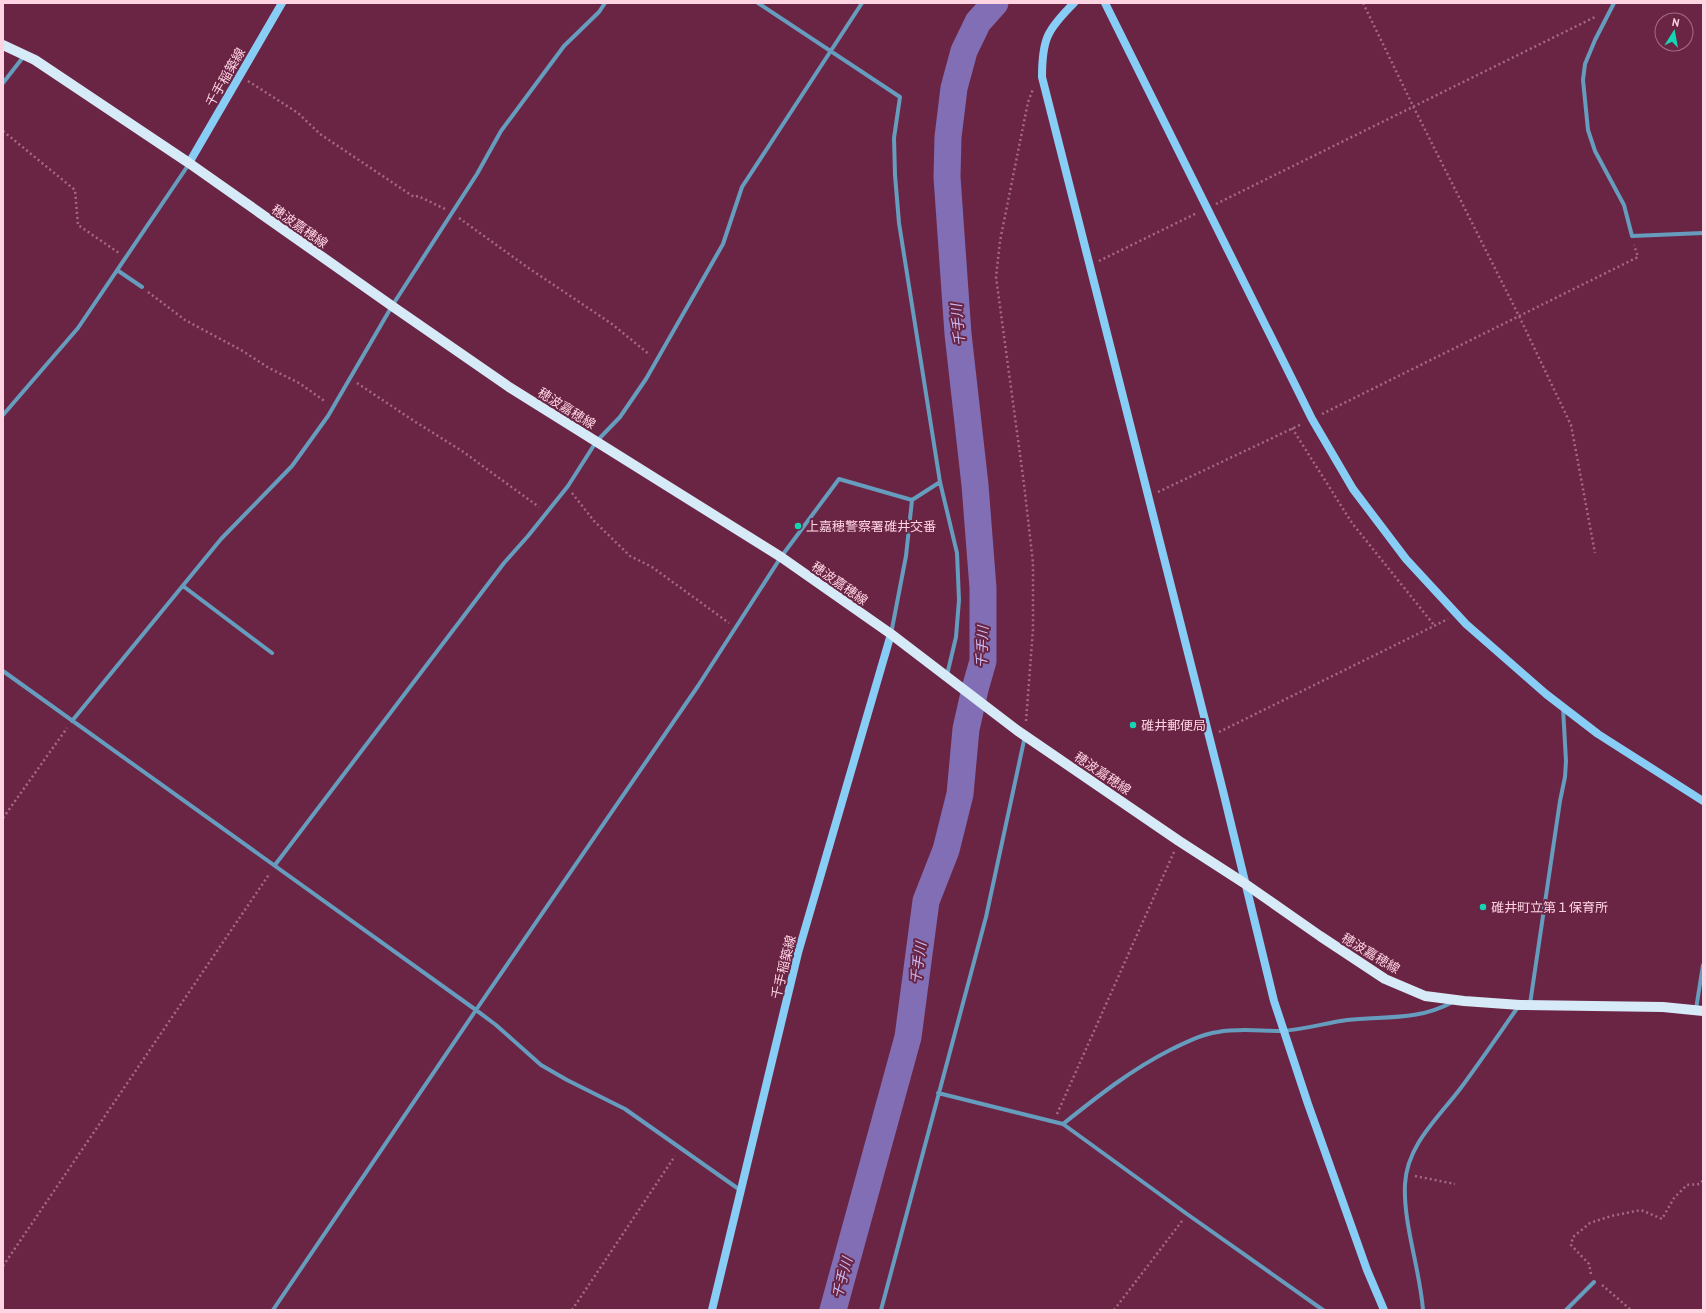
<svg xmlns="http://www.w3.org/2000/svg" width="1706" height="1313" viewBox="0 0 1706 1313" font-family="'PT Sans','Noto Sans JP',sans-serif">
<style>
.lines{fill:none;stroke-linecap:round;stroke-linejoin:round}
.river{stroke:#816eb4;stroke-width:27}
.path{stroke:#a56a83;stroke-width:2.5;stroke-dasharray:2 3;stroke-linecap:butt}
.street{stroke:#669cbd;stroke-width:4}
.secondary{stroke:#88cdf6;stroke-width:8}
.primary{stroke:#d6eaf8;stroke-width:10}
.poi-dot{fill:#14d5b3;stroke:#6a2544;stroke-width:1.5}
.labels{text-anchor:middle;stroke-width:4;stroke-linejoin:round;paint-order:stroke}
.street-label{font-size:13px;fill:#fed3e2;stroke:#6a2544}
.poi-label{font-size:13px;fill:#fed3e2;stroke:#6a2544;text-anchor:start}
.water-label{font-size:14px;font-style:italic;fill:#cabcf6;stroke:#6a2544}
</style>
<rect width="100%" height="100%" fill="#6a2544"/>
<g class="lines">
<path class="river" d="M833 1310 908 1037 926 901 946 850 960 794 966 729 975 689 983 661V588L975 485 958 334 947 177 948 137 954 88 964 51 978 22 995 3"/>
<path class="path" d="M1363 3 1413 106 1519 316 1571 425 1595 553
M248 81 298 113 320 134 414 197 418 196 445 209
M3 131 75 190 78 225 119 253
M1216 204 1597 16
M459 218 527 267 612 324 650 355
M1099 261 1197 213
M148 292 185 320 241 350 269 368 299 383 326 402
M357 383 414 421 462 451 539 507
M1322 414 1638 257 1634 245
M1292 428 1352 523 1434 625
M1158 492 1302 424
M572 493 594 521 630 556 652 567 729 623
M1026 721 1033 629V563L1024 484 996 277 1000 241 1028 102 1033 89
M1219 732 1448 619
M3 818 67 728
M1057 1114 1174 852
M1415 1176 1455 1184
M3 1266 270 873
M1591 1274 1589 1264 1571 1245 1573 1237 1590 1223 1611 1216 1641 1210 1662 1219 1674 1198 1687 1185 1700 1184 1703 1180
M1602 1285 1631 1310
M572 1310 675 1156
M1114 1310 1182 1221"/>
<path class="street" d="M758 3 900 97 894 138 895 175 899 223 940 482 912 500 906 556 891 634
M1614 3 1595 40 1585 64 1583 80 1588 130 1595 151 1624 205 1632 236 1703 233
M3 83 24 56
M117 270 142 287
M3 415 78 328 189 164
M940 482 957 553 959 600 956 637 947 675
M183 586 272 653
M3 671 476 1010 496 1025 541 1065 567 1080 625 1109 740 1190
M72 721 221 539 292 466 328 416 392 306 477 174 501 131 564 46 599 12 605 3
M275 865 504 563 528 536 568 486 596 442 620 417 646 379 723 244 742 187 862 3
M1530 1004 1560 801 1565 777 1566 761 1563 708
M1696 1009 1703 965
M938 1093 1063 1124 1187 1214 1323 1310
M1063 1124C1098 1096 1132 1069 1172 1049 1187 1042 1202 1034 1218 1032 1239 1028 1260 1031 1281 1031 1303 1030 1325 1023 1347 1020 1386 1016 1417 1021 1453 1002
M273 1310 476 1010 698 686 781 557 839 479 912 500
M881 1310 986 917 1025 736
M1423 1310C1420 1269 1403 1224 1405 1184 1407 1145 1438 1118 1460 1089 1480 1062 1499 1034 1518 1007
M1566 1310 1594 1282"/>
<path class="secondary" d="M1074 3C1047 30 1042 39 1042 77L1223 791 1274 1001 1308 1104 1367 1270 1384 1310
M1105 3 1312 419 1353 489 1406 559 1466 624 1546 694 1598 734 1703 801
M189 163 282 3
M712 1310 798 953 891 634"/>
<path class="primary" d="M3 45 35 60 189 163 392 306 509 387 781 557 891 634 1018 731 1179 841 1244 883 1320 936 1385 979 1425 996 1464 1001 1520 1005 1663 1007 1703 1011"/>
</g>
<g class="poi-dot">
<circle cx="798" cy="526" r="4"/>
<circle cx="1133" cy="725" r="4"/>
<circle cx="1483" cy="907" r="4"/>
</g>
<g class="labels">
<g class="street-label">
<text transform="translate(225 77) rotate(-60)" y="5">千手稲築線</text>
<text transform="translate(300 226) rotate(35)" y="5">穂波嘉穂線</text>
<text transform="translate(567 408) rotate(32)" y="5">穂波嘉穂線</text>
<text transform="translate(840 583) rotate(35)" y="5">穂波嘉穂線</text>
<text transform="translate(1103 773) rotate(34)" y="5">穂波嘉穂線</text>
<text transform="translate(1371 953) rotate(31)" y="5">穂波嘉穂線</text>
<text transform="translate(783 967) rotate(-76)" y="5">千手稲築線</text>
</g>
<g class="poi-label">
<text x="806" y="531">上嘉穂警察署碓井交番</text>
<text x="1141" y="730">碓井郵便局</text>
<text x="1491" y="912">碓井町立第１保育所</text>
</g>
<g class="water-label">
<text transform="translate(958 325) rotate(-95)" y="5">千手川</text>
<text transform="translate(982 647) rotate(-87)" y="5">千手川</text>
<text transform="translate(918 963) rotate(-82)" y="5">千手川</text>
<text transform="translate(842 1278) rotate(-75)" y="5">千手川</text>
</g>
</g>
<rect width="1706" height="1313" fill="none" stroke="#fed3e2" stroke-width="8"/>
<g transform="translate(1674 32) rotate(11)"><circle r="19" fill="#6a2544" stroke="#a56b83"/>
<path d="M0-3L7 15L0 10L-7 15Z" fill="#14d5b3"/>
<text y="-6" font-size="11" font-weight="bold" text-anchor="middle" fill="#fed3e2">N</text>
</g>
</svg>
